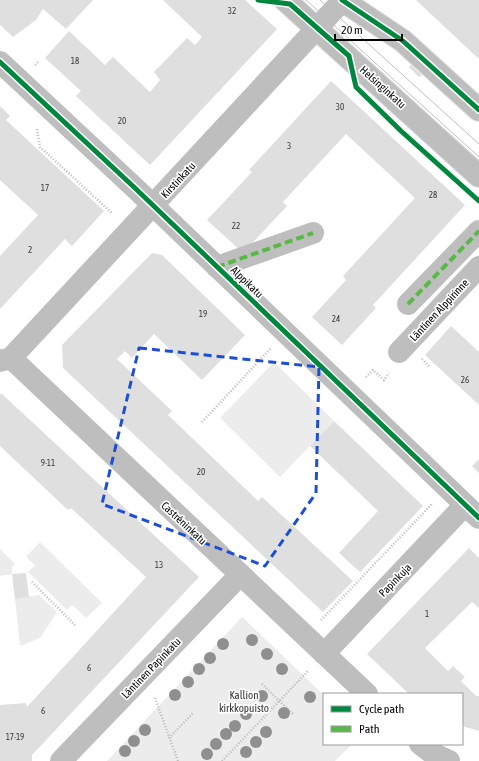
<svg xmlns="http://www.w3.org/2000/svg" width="479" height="761" viewBox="0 0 479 761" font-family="'Asap Condensed',sans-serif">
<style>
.green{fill:#ececec}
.building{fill:#dfdfdf}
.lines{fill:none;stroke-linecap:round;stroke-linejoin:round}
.major-casing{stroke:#dbdbdb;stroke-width:24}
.path{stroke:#b9b9b9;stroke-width:2.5;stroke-dasharray:1 2;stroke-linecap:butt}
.minor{stroke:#bebebe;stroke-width:22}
.major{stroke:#bebebe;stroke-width:22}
.tram{stroke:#bebebe;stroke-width:1}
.quiet{stroke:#58b947;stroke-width:4;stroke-dasharray:8 4;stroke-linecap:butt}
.cycleway-casing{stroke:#fff;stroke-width:8}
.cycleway{stroke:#00873e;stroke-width:5}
.tree{fill:#8f8f8f}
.marked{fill:none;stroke:#1d4ed8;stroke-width:3;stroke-dasharray:8 5;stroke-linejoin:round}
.labels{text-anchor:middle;stroke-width:3.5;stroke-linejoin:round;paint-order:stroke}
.number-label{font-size:9px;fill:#383838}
.street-label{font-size:11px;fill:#000;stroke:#fff}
.park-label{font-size:11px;fill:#333;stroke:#fff}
</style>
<rect width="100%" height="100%" fill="#fff"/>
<path class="green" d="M274 362 334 421 280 477 220 418Z
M40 542 102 603 86 618 72 605 67 610 28 572 35 565 26 557Z
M0 549 15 564 12 567V574L0 576Z
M39 595 57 612 40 638 20 646 15 599Z
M242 617 324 695V744H352L335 761H107Z"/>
<path class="building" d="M0 0H93L66 29 43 9 36 20 13 37 0 25Z
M163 0H245L277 29 150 165 76 96 81 91 45 58 69 31 105 65 113 57 150 92 160 80 154 72 187 38 195 45 202 37Z
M416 0H479V59L433 16Z
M411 65 422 75 419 77 409 67Z
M331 81 465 205 373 305 376 308 342 345 312 317 346 280 343 276 415 198 346 134 283 202 287 206 243 253 207 220 252 172 249 170Z
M0 106 10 116 6 120 104 211 72 246 65 239 0 309V256L38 215 0 180Z
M152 253 162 255 245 335 202 380 154 334 132 358 125 351 117 359 172 411 168 415 258 501 262 497 353 581 323 612 63 368 62 345Z
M451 326 479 352V405L425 355Z
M0 394H2L199 577 32 755V761H0V705L26 703 27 707 146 577 71 508 68 510 0 446Z
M334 421 423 506 360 572 339 553 378 511 310 446Z
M479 459V473L472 466Z
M469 548 479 558V608L472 602 425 648 448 671 453 666 465 677 461 681 476 696H479V731L462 726V694H409L367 654Z
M26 573 29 597 15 599 12 574Z"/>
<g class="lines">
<g class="major-casing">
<path id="major" d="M285 0 479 176
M342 0 403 41 479 110"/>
</g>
<path class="path" d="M35 65 39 61
M37 129 40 147 112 213
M422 359 430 367
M366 377 373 370 384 380 389 373
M202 422 271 348
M32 582 75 625
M321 620 432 504
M262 684 294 715
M155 698 178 761
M169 738 193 713
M222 761 309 670"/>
<path class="minor" d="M0 62 136 189 479 518
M217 267 313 233
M408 304 479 231
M399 352 479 267
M11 358 343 0
M0 361 11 358 367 694
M324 654 465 505
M420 744 432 753 449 761
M61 761 240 575"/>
<use href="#major" class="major"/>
<path class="tram" d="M306 0 479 157
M320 0 479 144"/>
<path class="quiet" d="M217 267 313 233
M408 304 479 231"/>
<g class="cycleway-casing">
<path id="cycleway" d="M258 0 290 4 349 56 356 87 401 131 479 201
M342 0 403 41 479 110
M0 62 136 189 479 518"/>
</g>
<use href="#cycleway" class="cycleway"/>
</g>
<g class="tree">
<circle cx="252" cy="640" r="6"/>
<circle cx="223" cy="644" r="6"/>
<circle cx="267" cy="654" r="6"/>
<circle cx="210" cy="658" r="6"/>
<circle cx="199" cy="669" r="6"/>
<circle cx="282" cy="669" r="6"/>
<circle cx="188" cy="682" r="6"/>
<circle cx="175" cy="695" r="6"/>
<circle cx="262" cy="696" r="6"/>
<circle cx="310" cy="697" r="6"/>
<circle cx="284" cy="713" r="6"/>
<circle cx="246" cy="714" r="6"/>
<circle cx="235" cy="726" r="6"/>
<circle cx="145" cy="730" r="6"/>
<circle cx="266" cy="732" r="6"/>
<circle cx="226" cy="734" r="6"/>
<circle cx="134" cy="741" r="6"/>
<circle cx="256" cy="742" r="6"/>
<circle cx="216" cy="744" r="6"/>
<circle cx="125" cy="751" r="6"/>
<circle cx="246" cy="752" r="6"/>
<circle cx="207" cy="754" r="6"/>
</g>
<path class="marked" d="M139 348 319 367 316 493 265 566 102 504Z"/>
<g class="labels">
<g class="number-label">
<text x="232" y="14">32</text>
<text x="75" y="64">18</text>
<text x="340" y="110">30</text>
<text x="122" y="124">20</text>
<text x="289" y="149">3</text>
<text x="45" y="191">17</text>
<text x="433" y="198">28</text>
<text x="236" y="229">22</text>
<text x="30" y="253">2</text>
<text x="203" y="317">19</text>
<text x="336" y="322">24</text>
<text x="465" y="383">26</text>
<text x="48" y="466">9-11</text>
<text x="201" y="475">20</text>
<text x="159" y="568">13</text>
<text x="427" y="617">1</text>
<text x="89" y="671">6</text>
<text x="43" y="714">6</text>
<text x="15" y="740">17-19</text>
</g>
<g class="street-label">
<text transform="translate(383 87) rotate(42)" y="4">Helsinginkatu</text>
<text transform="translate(178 180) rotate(-47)" y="4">Kirstinkatu</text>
<text transform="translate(247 282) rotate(44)" y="4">Alppikatu</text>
<text transform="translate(439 310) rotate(-47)" y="4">Läntinen Alppirinne</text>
<text transform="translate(184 523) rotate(43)" y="4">Castréninkatu</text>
<text transform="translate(395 580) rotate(-46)" y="4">Papinkuja</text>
<text transform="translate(151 668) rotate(-46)" y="4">Läntinen Papinkatu</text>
</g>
<g class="park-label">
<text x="244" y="699">Kallion<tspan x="244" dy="13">kirkkopuisto</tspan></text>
</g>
</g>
<rect x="323" y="693" width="140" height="52" fill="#ffffff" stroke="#999999"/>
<rect x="331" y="706" width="20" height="6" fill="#00873e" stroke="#999999"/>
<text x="359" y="713" font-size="12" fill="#000000">Cycle path</text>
<rect x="331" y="726" width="20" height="6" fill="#58b947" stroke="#999999"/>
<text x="359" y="733" font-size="12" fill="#000000">Path</text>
<path d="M335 34v6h67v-6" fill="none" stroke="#000000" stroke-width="2"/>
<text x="341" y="34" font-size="12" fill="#000000" stroke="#ffffff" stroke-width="3" paint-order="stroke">20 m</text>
</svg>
